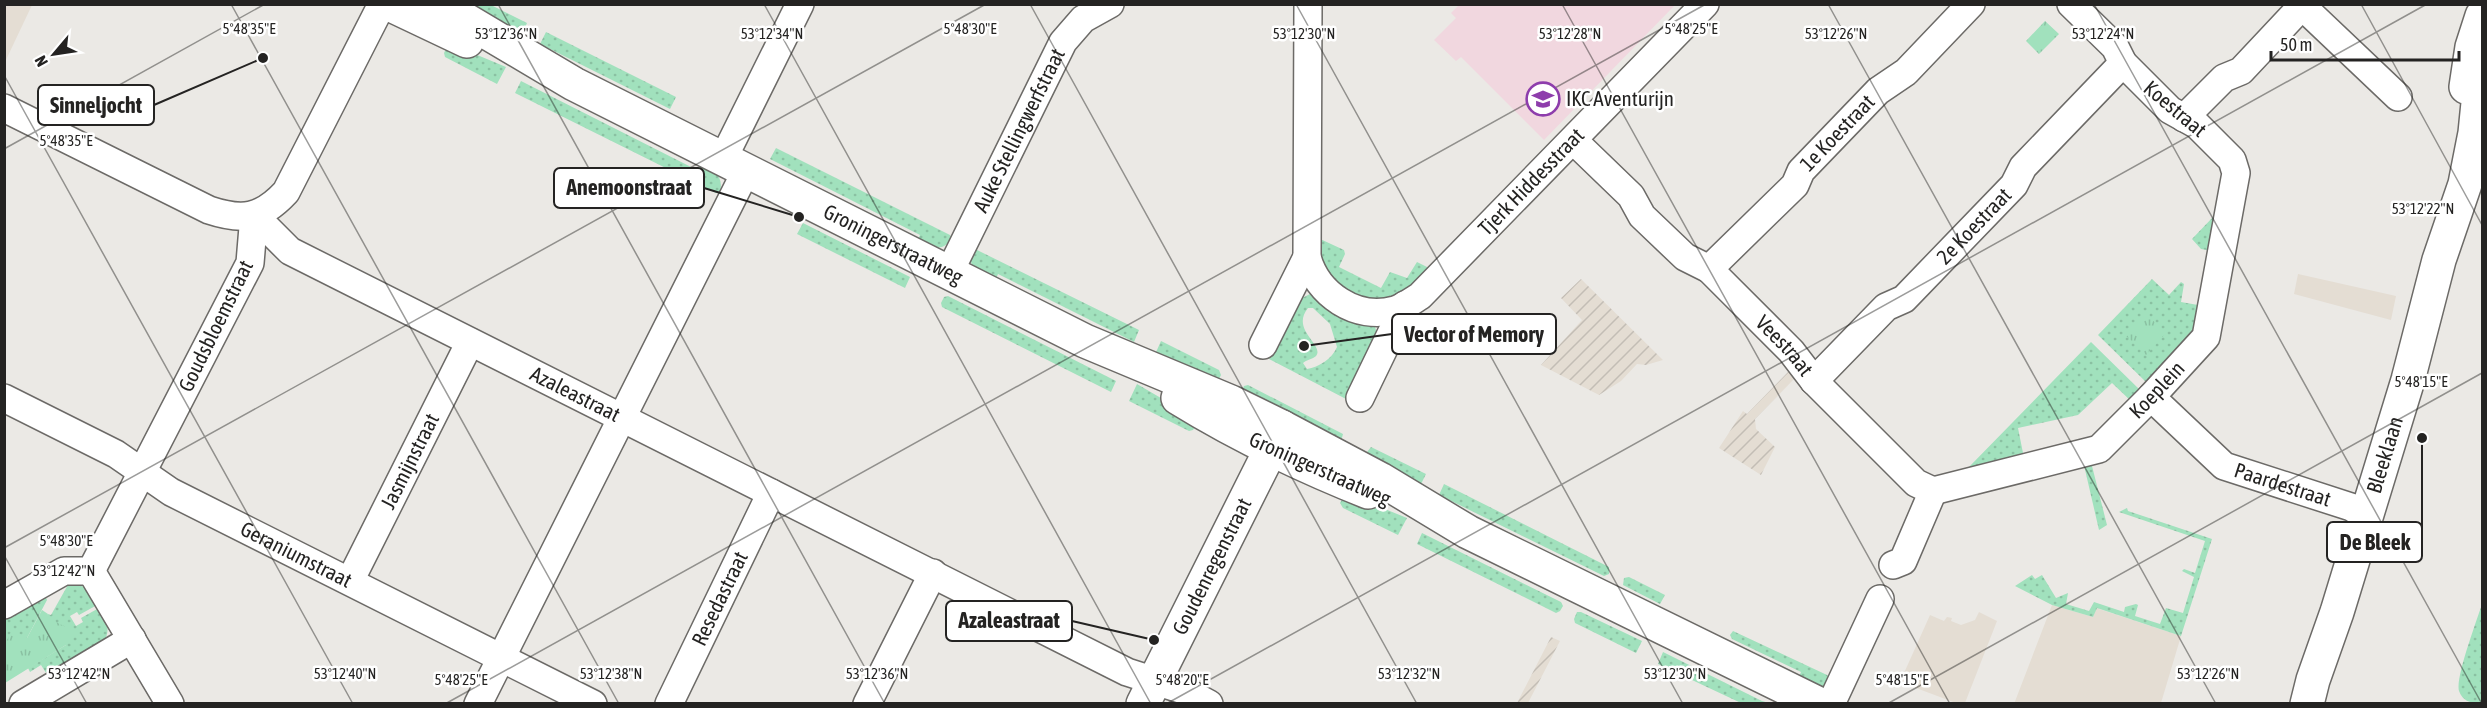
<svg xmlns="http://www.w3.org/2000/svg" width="2487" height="708" viewBox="0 0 2487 708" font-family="'Asap Condensed',sans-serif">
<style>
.built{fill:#e4ddd3}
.industrial{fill:url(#industrial-furrows)}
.education{fill:#f1d7df}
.grass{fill:url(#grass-dots);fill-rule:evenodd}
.park{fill:url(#park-tufts)}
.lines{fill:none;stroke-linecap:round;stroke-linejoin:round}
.minor-casing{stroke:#6c6a67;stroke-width:30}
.tertiary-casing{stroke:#6c6a67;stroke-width:36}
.secondary-casing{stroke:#6c6a67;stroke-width:36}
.minor{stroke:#fff;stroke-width:27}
.tertiary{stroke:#fff;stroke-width:33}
.secondary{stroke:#fff;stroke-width:33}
.ticks{fill:none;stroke:#242322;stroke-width:1.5;stroke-opacity:0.45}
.labels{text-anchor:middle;stroke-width:5;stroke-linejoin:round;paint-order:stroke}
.poi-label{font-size:21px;fill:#242322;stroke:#fff;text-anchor:start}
.street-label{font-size:21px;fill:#242322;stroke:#fff}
.ticks-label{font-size:15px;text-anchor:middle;fill:#242322;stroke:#fff;stroke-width:5;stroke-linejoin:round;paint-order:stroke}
.leader{fill:none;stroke:#242322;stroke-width:2}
.callout-dot{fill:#242322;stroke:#fff;stroke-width:2}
.callout{fill:#fff;stroke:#242322;stroke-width:2}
.callout-label{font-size:22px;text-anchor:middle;font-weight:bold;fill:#242322}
</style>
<defs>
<pattern id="industrial-furrows" width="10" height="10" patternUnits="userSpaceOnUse" patternTransform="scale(1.5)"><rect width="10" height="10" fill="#e4ddd3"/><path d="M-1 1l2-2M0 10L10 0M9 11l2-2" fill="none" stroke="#c3bdb5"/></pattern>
<pattern id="grass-dots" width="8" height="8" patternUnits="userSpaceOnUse" patternTransform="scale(1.5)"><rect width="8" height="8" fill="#a1e1bd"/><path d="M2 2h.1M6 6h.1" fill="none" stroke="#8ac1a2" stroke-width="1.8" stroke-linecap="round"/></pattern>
<pattern id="park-tufts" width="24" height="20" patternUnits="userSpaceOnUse" patternTransform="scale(1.5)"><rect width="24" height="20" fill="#a1e1bd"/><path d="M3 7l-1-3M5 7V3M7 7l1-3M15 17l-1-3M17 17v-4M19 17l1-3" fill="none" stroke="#8ac1a2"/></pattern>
</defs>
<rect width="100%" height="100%" fill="#ebe9e5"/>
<path class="built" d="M5 4 32 5 5 62 4 5Z
M2298 274 2396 296 2391 320 2294 294Z
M2052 605 2093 617 2096 608 2181 636 2161 703 2014 704Z
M1979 612 1997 621 1965 703H1956L1900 682 1930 615 1944 621 1947 617 1952 618 1951 621 1961 625 1975 620Z"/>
<path class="industrial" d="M1581 279 1663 360 1646 365 1637 364 1621 381 1599 395 1541 365 1582 320 1561 298Z
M1791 369 1795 378 1755 419 1756 429 1775 447 1761 475 1719 448 1743 411 1747 414Z
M1551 637 1560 641 1528 703H1517Z"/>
<path class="education" d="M1459 5V4L1675 5 1544 140 1461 57 1456 61 1434 40 1456 18 1451 13Z"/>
<path class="grass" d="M468 5H491L527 23 519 41Z
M546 32 676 97 670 109 540 44Z
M451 44 506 67 497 84 445 57 444 53 448 45Z
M521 81 697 170 701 164C714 171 724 176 720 192L716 193 515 93Z
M776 148 950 235 952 239C941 253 931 247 917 242L920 235 770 159Z
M2214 216 2221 223 2218 252 2201 249 2192 239Z
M803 223 910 277 905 288 797 234Z
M1318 238 1344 250 1345 254 1339 267 1381 288 1390 272 1407 278 1417 262 1433 270C1414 289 1390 305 1363 299 1351 297 1337 283 1327 277L1316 240Z
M975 249 1139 330 1134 342 998 274 995 281 972 266 970 257Z
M2152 279 2169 295 2181 282 2184 284 2181 302 2198 305 2193 337 2148 384 2098 335Z
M1310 294 1370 323 1375 327 1378 336 1346 399 1269 359 1300 299ZM1308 308H1313L1330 324 1337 347C1332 359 1319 367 1307 369L1303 363C1306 360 1313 359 1316 356 1325 345 1290 330 1308 308Z
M948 296 1116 381 1111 392 942 307 941 303 944 297Z
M1161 341 1219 370 1221 375 1217 383 1153 359Z
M2091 342 2141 391 2132 402 2112 383 2078 415 2018 428 2024 458 1972 472 1968 468Z
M1137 384 1195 418 1197 423 1193 430 1189 431 1129 401Z
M1248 385 1343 434 1340 445 1240 394 1244 386Z
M1371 447 1426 474 1417 492 1363 457Z
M2083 461 2089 462 2092 466 2107 525 2099 530Z
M1444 484 1609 567V574L1604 576 1439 495Z
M1348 494 1407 518 1398 535 1343 508 1340 503 1345 495Z
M2127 508 2128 511 2212 539 2181 636 2097 608 2093 617 2052 605 2015 586 2032 575 2035 579 2042 575 2056 598 2068 593 2066 604 2089 611 2094 602 2124 612 2125 607 2136 604 2138 605 2135 616 2160 624 2166 608 2183 613 2194 577 2182 571 2184 569 2195 573 2205 541 2119 512Z
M1422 533 1561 602 1563 606 1560 611 1556 613 1417 544Z
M1629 577 1665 595 1660 604 1623 585 1624 578Z
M69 583 85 587 97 605 79 615 77 612 70 616 76 626 83 622 81 618 99 608C106 620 112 629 103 643L48 676 41 665 30 672 28 668 66 645 46 617 48 614 51 615Z
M45 595 47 600 27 638 5 644V619Z
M2482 604V703C2473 704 2463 702 2459 691 2455 678 2477 620 2482 604Z
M1577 612H1581L1642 641 1636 653 1575 623 1574 619Z
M1733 631 1827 675 1829 677 1824 688 1798 679 1801 672 1732 639 1730 635Z
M1663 652 1762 701 1769 703H1741L1658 664Z"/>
<path class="park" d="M2045 21 2059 34 2039 54 2026 41Z
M2145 313 2166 333 2146 355 2124 334Z
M42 610 48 614 47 617 73 631 66 645 5 683V644L12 630 27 638Z"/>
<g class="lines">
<g class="minor-casing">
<g id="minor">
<path id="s1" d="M1308 4 1307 257C1317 294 1356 321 1395 310 1404 307 1412 301 1420 296L1705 4"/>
<path d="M2300 4 2398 97"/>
<path d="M4 108 209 210C242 221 261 219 286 192L382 4"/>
<path d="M2184 118 2224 78 2241 71 2302 6"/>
<path id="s2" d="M1574 141 1631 196 1642 216 1685 257 1709 269 1791 351 1814 381 1916 483 1933 491 1903 561 1893 565"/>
<path d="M723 159 800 4"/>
<path id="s3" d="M254 215 290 251 1127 672 1183 690 1209 704"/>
<path id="s4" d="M1709 269 1795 185 1801 171 1878 91 1906 72 1971 4"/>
<path id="s5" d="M949 273 1063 42 1083 19 1110 4"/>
<path d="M1263 345 1307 257"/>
<path id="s6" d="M1814 381 1886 307 1904 299 2014 185 2023 167 2123 63"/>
<path id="s7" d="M2151 397 2224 466 2351 507 2367 516"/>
<path id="s8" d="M4 398 116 454 171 492 593 704"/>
<path d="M1360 398 1405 305"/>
<path id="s9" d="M1933 491 2099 449 2151 397 2206 337 2236 173 2232 160 2197 125 2170 110 2123 63 2115 47 2071 4"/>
<path d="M91 571 170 704"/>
<path id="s10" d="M350 581 470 342"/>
<path d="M4 605 64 571H91L250 263 254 215"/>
<path d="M23 704 132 639"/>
<path d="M478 704 746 171"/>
<path id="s11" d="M669 704 771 493"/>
<path d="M867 704 933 573"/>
<path d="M1831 704 1880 599"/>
</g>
</g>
<g class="tertiary-casing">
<g id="tertiary">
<path d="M2466 87 2472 47 2482 16"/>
<path id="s12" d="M1143 704 1282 427"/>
<path id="s13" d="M2307 704 2313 680 2337 612 2408 380 2439 260 2465 184 2475 133 2482 63"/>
</g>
</g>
<g class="secondary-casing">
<g id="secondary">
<path d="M389 4 467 41"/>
<path id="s14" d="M439 4 574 84 1085 341 1231 402 1282 427 1380 479 1468 532 1819 704"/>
<path d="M1178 398C1238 435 1303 466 1368 492"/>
</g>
</g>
<use href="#minor" class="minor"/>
<use href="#tertiary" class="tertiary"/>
<use href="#secondary" class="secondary"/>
</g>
<path class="ticks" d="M231 4 619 704M498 4 885 704M764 4 1151 704M1030 4 1417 704M1296 4 1683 704M1562 4 1950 704M1828 4 2216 704M2094 4 2482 704M2361 4 2482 225M4 75 353 704M4 149 265 4M4 548 986 4M4 555 87 704M445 704 1706 4M1166 704 2427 4M1887 704 2482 373"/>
<defs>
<g id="school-ring" transform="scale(1.725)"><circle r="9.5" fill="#fff" stroke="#8e3dac" stroke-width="1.5"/><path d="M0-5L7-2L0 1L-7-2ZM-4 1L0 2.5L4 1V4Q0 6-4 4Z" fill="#8e3dac"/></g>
</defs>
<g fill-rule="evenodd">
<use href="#school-ring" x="1543" y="99"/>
</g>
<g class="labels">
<g class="poi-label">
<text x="1566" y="106">IKC Aventurijn</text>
</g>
<g class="street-label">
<text transform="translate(2175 109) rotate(40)" y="7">Koestraat</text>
<text dy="7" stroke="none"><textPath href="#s5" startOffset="159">Auke Stellingwerfstraat</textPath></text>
<text dy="7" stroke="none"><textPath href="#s4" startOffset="188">1e Koestraat</textPath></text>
<text dy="7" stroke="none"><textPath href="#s1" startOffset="555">Tjerk Hiddesstraat</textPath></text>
<text dy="7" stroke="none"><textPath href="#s6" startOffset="224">2e Koestraat</textPath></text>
<text dy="7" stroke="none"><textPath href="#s14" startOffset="514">Groningerstraatweg</textPath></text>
<text transform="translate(216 326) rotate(-64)" y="7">Goudsbloemstraat</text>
<text dy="7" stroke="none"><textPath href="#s2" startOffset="296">Veestraat</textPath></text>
<text dy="7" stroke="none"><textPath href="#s9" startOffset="254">Koeplein</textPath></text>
<text dy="7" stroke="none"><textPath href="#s3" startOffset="370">Azaleastraat</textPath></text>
<text dy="7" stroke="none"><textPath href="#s13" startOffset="261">Bleeklaan</textPath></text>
<text dy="7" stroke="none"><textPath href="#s10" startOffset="134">Jasmijnstraat</textPath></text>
<text transform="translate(1320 469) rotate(24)" y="7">Groningerstraatweg</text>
<text dy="7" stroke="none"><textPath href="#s7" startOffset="162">Paardestraat</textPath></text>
<text dy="7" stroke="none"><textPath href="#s8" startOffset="332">Geraniumstraat</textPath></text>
<text dy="7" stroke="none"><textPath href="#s12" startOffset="154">Goudenregenstraat</textPath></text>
<text dy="7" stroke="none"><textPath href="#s11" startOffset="117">Resedastraat</textPath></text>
</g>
</g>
<g class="ticks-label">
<text x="249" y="34">5°48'35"E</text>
<text x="970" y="34">5°48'30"E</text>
<text x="1691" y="34">5°48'25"E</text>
<text x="506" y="39">53°12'36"N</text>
<text x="772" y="39">53°12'34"N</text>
<text x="1304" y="39">53°12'30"N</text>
<text x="1570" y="39">53°12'28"N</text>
<text x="1836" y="39">53°12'26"N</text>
<text x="2103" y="39">53°12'24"N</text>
<text x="66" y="146">5°48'35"E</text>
<text x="2423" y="214">53°12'22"N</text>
<text x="2421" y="387">5°48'15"E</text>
<text x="66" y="546">5°48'30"E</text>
<text x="64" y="576">53°12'42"N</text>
<text x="79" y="679">53°12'42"N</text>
<text x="345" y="679">53°12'40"N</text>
<text x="611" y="679">53°12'38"N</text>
<text x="877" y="679">53°12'36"N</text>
<text x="1409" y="679">53°12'32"N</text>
<text x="1675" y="679">53°12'30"N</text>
<text x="2208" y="679">53°12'26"N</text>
<text x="461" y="685">5°48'25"E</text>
<text x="1182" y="685">5°48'20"E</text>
<text x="1902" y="685">5°48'15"E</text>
</g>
<path class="leader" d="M263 58L154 105M799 217L704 188M1304 346L1392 334M2422 438L2422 542M1154 640L1072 621"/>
<g class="callout-dot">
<circle cx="263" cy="58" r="6"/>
<circle cx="799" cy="217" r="6"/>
<circle cx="1304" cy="346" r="6"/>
<circle cx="2422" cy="438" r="6"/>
<circle cx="1154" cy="640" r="6"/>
</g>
<g class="callout">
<rect x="38" y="85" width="116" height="40" rx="6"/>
<rect x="554" y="168" width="150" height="40" rx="6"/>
<rect x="1392" y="314" width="164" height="40" rx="6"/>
<rect x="2327" y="522" width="95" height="40" rx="6"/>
<rect x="946" y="601" width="126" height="40" rx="6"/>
</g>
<g class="callout-label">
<text x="96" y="113">Sinneljocht</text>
<text x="629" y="195">Anemoonstraat</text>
<text x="1474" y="342">Vector of Memory</text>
<text x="2375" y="550">De Bleek</text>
<text x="1009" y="628">Azaleastraat</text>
</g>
<rect width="2487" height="708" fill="none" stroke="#242322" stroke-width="12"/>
<g transform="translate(54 54) rotate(241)" stroke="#ffffff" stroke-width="4.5" paint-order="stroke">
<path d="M0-4.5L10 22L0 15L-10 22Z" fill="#242322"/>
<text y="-9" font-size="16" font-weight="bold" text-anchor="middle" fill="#242322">N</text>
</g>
<path d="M2271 51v9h188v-9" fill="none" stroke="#242322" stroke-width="3"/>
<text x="2280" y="51" font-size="18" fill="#242322" stroke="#ffffff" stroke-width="4.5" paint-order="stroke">50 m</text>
</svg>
